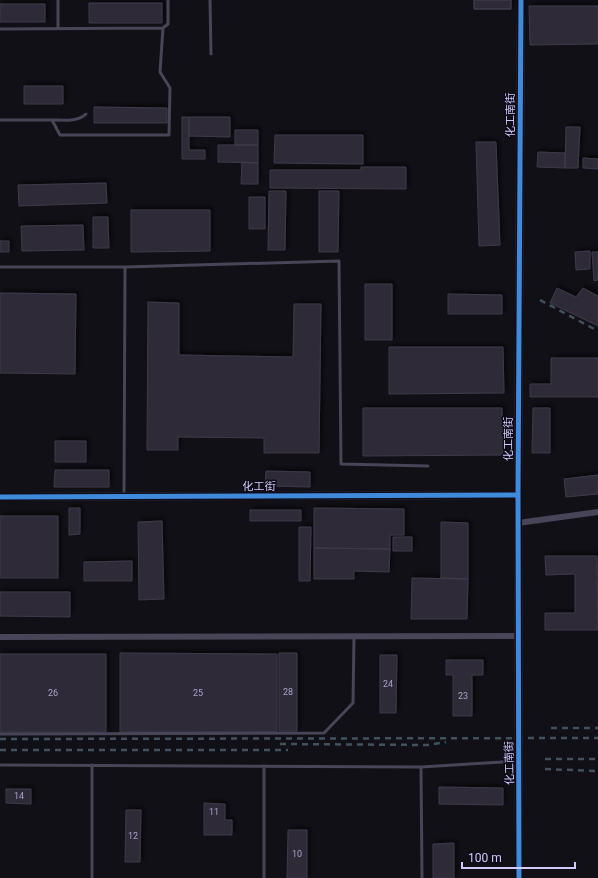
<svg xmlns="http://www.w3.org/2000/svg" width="598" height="878" viewBox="0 0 598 878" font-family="Roboto,'Noto Sans SC',sans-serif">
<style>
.building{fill:#2f2c39;stroke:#3e3a4a;filter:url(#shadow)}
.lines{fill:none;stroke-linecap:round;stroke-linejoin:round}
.service{stroke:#474557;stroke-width:3}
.minor{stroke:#474557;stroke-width:6}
.tertiary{stroke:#474557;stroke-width:8}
.rail{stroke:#41515e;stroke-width:2.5;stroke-dasharray:6 5;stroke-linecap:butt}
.cycleway-casing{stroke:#0f0c1a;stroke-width:8}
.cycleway{stroke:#408adc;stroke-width:5}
.labels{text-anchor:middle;stroke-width:3;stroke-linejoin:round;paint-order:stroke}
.number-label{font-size:9px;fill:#a9a2ca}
.street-label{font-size:11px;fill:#d2cafa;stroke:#0f0c1a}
</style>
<defs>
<filter id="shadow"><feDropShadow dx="2.5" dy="-2.5" stdDeviation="2" flood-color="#0009"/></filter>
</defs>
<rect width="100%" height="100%" fill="#111016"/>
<path class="building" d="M474 0H511V9H474Z
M474 0H511V9H474Z
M89 3H162V23H89Z
M0 4H45V22H0Z
M529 6H598V44L530 45Z
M24 86H63V104H24Z
M94 107 167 108V123H94Z
M182 117H189V150H205V159H182Z
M189 117H230V137L189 136Z
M566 127H580L578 168H565Z
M235 130H258V145H235Z
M275 135H363V164L274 163Z
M476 142H496L500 245 479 246Z
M218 145H258V163L218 162Z
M538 152 565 153V168L537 167Z
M583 158 598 159V169L583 168Z
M242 162 258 163V184H241Z
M361 167H406V189L270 188V170H361Z
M106 183 107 203 19 206 18 185Z
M269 191H286L285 250H268Z
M319 191H339L338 252H319Z
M249 197H265V229H249Z
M131 210H210V251L131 252Z
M93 217H108L109 248H93Z
M83 225 84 250 22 251 21 226Z
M0 241H9V252H0Z
M590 251V269L576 270 575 252Z
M592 252H598V280L594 281Z
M365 284H392V340H365Z
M557 288 576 297 583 288 598 296V326L550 303Z
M0 293 76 294 75 374 0 373Z
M448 294 502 295V314H448Z
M148 302 179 303V355L293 357 294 304H321L319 453H264V438L178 437V450H147Z
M389 347H503L504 393 389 394Z
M551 358H598V397H530V384H551Z
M363 408H502L503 455 363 456Z
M533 408H550V453H532Z
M55 441H86V462H55Z
M55 470H109V487H54Z
M266 471 310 472V487L265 486Z
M598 475V494L566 497 564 479Z
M69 508H80V534L69 535Z
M314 508 404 509V535H390V549L314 548Z
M250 510H301V521H250Z
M0 516H58V578H0Z
M162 521 164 599 139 600 138 522Z
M441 522 468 523V579L441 578Z
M299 527H311L310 581H299Z
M393 537H412V551H393Z
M314 548 390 549 389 572 354 571V579H314Z
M545 556H597L598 630H545V613H575V574L546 575Z
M132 561V581H84V562Z
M412 578 468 579 467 619H411Z
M0 592H70V617L0 616Z
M120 653 277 654V732H120Z
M279 653H297V731H279Z
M0 654H106V732H0Z
M380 655H397L396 713H380Z
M446 660H483V675H472V716H453V675H446Z
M439 787 503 788V805L439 804Z
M6 789H31V804L6 803Z
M204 803 225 804V820H232V835H204Z
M126 810H141L140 862H125Z
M288 830H307V878H287Z
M454 843V878H433V844Z"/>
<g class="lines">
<path class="service" d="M58 0V28
M210 0 211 54
M0 29 163 28 168 24V0
M0 120H52L60 135H169L170 88 160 72 163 28
M52 120C63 120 78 122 86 114
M0 267H125L339 261 341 464 428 466
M124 495 125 267
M0 734 324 733 353 703 354 636
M0 765 421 767 518 761
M92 765V878
M264 766V878
M421 767 422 878"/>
<path class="minor" d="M518 523 598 512
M0 637 519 636"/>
<path class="tertiary" d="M0 497 518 495
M519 878 518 495 521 0"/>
<path class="rail" d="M540 300 598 331
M551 728H598
M0 739 598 738
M280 744 428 745 446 742
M0 750H288
M545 759H598
M545 769 598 771"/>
<g class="cycleway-casing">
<path id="cycleway" d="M0 497 518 495
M519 878 518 495 521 0"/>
</g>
<use href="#cycleway" class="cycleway"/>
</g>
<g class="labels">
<g class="number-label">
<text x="388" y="687">24</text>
<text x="288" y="695">28</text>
<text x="53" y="696">26</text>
<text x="198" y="696">25</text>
<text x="463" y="699">23</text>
<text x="19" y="799">14</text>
<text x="214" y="815">11</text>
<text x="133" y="839">12</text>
<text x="297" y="857">10</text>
</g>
<g class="street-label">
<text transform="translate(510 115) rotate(-90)" y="4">化工南街</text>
<text transform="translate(508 439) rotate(-90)" y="4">化工南街</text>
<text x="259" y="490">化工街</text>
<text transform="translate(509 763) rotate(-91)" y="4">化工南街</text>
</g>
</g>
<path d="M462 862v6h113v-6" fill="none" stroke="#d2cafa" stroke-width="2"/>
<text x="468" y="862" font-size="12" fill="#d2cafa" stroke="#0f0c1a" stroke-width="3" paint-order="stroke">100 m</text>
</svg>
